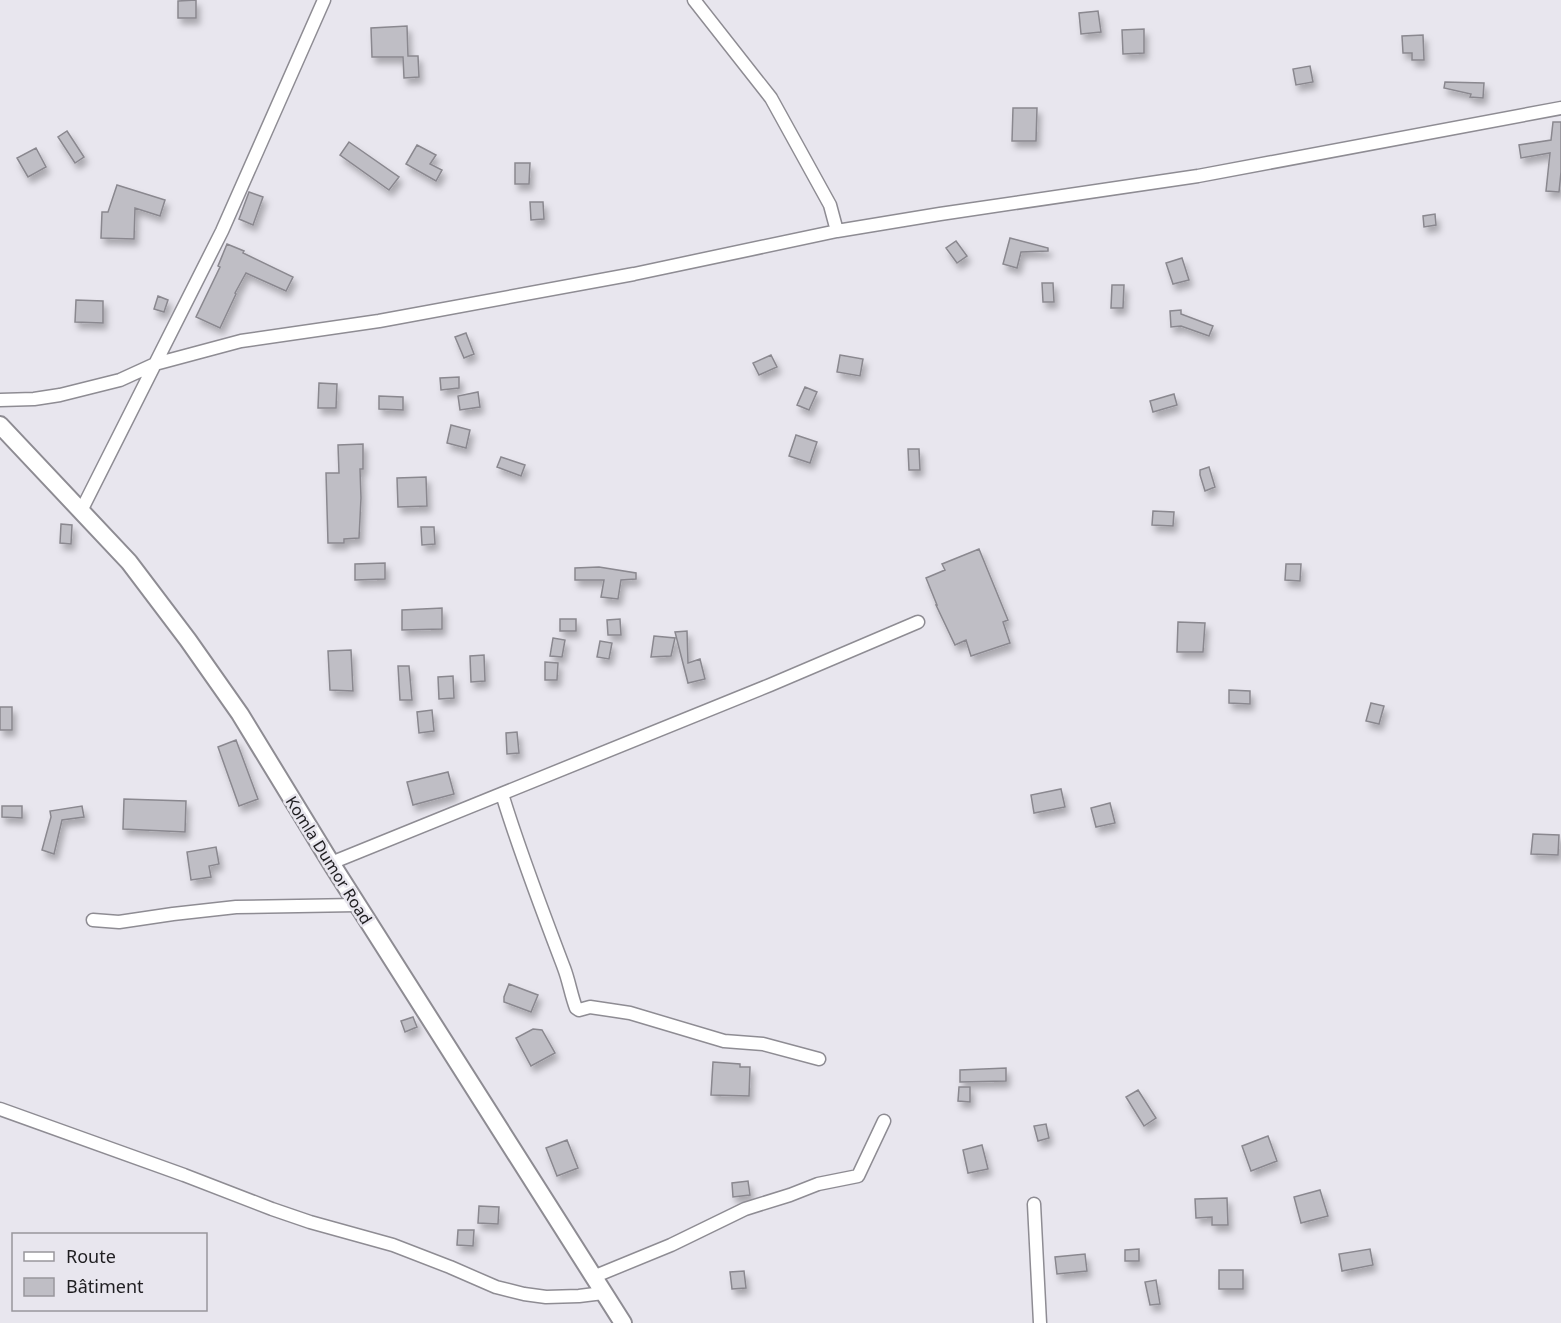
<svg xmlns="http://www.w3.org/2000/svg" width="1561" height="1323" viewBox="0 0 1561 1323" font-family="'Noto Sans',sans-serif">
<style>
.building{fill:#bfbec5;stroke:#8a888f;stroke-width:1.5;filter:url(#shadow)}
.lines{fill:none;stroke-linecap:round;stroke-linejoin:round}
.street-casing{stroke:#8e8c93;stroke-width:15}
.secondary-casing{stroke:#8e8c93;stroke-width:20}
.street{stroke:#fff;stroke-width:12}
.secondary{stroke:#fff;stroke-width:16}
.labels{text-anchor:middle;stroke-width:5;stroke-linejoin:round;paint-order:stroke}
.street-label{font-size:16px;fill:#1f1e21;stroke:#e8e6ee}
</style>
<defs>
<filter id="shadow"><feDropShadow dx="3.5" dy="6" stdDeviation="3" flood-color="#0004"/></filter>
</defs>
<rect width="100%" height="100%" fill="#e8e6ee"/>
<path class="building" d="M196 0V18H178V1Z
M1098 11 1101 32 1081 34 1079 13Z
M407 26 408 56H418L419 77 404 78 403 57H372L371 28Z
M1144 29V53L1123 54 1122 30Z
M1423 35 1424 60H1412V53H1403L1402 36Z
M1310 66 1313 82 1296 85 1293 69Z
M1445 82 1484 83 1483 98 1470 97 1471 94 1444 88Z
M1013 108H1037L1036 141H1012Z
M1553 122H1561V172L1559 192 1546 191 1550 153 1521 158 1519 145 1551 140Z
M67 131 84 157 75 163 58 137Z
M349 142 399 177 389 190 340 155Z
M417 145 436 155 430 164 442 170 436 181 406 164Z
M36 148 46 167 28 177 17 158Z
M515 163H530L529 184H515Z
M117 185 165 200 160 216 135 208 134 239 101 238 102 212H108Z
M249 192 263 197 253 225 239 219Z
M530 202H543L544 219 531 220Z
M1435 214 1436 225 1424 227 1423 216Z
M1010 238 1048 248V251L1021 252 1017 268 1003 264Z
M956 241 967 256 957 263 946 248Z
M227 244 244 251 243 253 293 277 286 291 246 273 235 293 236 294 220 328 196 317 220 267 218 266Z
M1182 258 1189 280 1173 284 1166 263Z
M1042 283H1053L1054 302H1043Z
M1112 285H1124L1123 308H1111Z
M158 296 168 300 164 312 154 309Z
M76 300 103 301V323L75 322Z
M1181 310V314L1213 326 1209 336 1181 326 1171 327 1170 311Z
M466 333 474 354 464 358 455 337Z
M771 355 777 367 759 375 753 363Z
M840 355 863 359 860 376 837 372Z
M459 377V388L441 390 440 378Z
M319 383 337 384 336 408H318Z
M805 387 817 392 809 410 797 405Z
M478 392 480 407 460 410 458 396Z
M1174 394 1177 405 1153 412 1150 401Z
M379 396 403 397V410L379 409Z
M451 425 470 430 466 448 447 443Z
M796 435 817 442 810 463 789 456Z
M363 444V469H360L361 498 359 538 344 539V543H328L326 473H339L338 445Z
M908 449H919L920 470H909Z
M501 457 525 465 521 476 497 467Z
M1209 467 1215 487 1205 491 1200 475V470Z
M426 477 427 506 398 507 397 478Z
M1153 511 1174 512 1173 526 1152 525Z
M61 524 72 525 71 544 60 543Z
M421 527H434L435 544 422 545Z
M979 549 1008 620 1003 622 1010 643 971 656 966 640 955 645 936 605H937L926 578 945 570 942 564Z
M385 563V579L355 580V564Z
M1286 564H1301L1300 581 1285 580Z
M599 567 636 573V579L621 580 618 599 601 597 604 580H575V568Z
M442 608V629L402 630V610Z
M560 619H576V631H560Z
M620 619 621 635H608L607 620Z
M1178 622 1205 623 1203 652H1177Z
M687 631 688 663 700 659 705 679 688 683 675 632Z
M654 636 675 638 671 656 651 657Z
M553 638 565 640 562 657 550 656Z
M600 641 612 643 609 659 597 657Z
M351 650 353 691 330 690 328 651Z
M484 655 485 681 471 682 470 656Z
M545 662 558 663 557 680H545Z
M398 666H409L412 700H400Z
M453 676 454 698 439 699 438 677Z
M1229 690 1250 691V704L1229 703Z
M1371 703 1384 706 1379 724 1366 721Z
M0 707H12V730H0Z
M432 710 434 731 419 733 417 712Z
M517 732 519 753 507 754 506 733Z
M236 740 258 799 239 806 218 747Z
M448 772 454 794 413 805 407 782Z
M1061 789 1065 807 1034 813 1031 795Z
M124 799 186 801 185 832 123 829Z
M1110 803 1115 823 1096 827 1091 808Z
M2 806H22V818L2 817Z
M82 806 84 817 62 820 54 854 42 850 51 817 50 811Z
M1533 834 1559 835 1558 855 1531 854Z
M216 847 219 864 209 866 211 877 191 880 187 852Z
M509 984 538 995 531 1012 504 1002V997Z
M413 1017 417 1027 405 1032 401 1021Z
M533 1029 542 1030 555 1053 531 1066 516 1038Z
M713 1062 740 1064V1067H750L749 1096 711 1095Z
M1006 1068V1081L960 1082V1070Z
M959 1087H970V1102L958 1101Z
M1138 1090 1156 1118 1144 1126 1126 1097Z
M1046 1124 1049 1138 1038 1141 1034 1126Z
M1268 1136 1277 1161 1251 1171 1242 1146Z
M567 1140 578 1168 557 1176 546 1148Z
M982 1145 988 1169 968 1173 963 1150Z
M748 1181 750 1195 733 1197 732 1183Z
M1320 1190 1328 1216 1301 1223 1294 1197Z
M1227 1198 1228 1225H1212V1217L1196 1218 1195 1199Z
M479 1206 499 1207 498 1224 478 1223Z
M458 1230H474L473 1246 457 1245Z
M1139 1249V1261H1125V1250Z
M1370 1249 1373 1265 1342 1271 1339 1254Z
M1085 1254 1087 1271 1057 1274 1055 1257Z
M1219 1270H1243V1289H1219Z
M744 1271 746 1288 732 1289 730 1272Z
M1156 1280 1160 1304 1150 1305 1145 1282Z"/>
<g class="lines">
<g class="street-casing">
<path id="street" d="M694 0 771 98 830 205 837 231
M0 400 34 399 60 395 120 380 155 364 241 341 379 321 634 274 837 231 940 214 1198 176 1561 108
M81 511 222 231 324 0
M502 794C520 853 542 910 564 968 569 981 571 995 576 1008L579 1010 590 1007 630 1013 724 1041 763 1044 819 1059
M331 863 770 685 918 622
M93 920 119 922 173 914 236 907 357 905
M0 1109 184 1175 272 1209 310 1222 393 1245 450 1267 496 1287 524 1294 546 1297 579 1296 603 1293
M1034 1204 1040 1323
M593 1277 671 1245 745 1209 790 1195 818 1184 858 1176 884 1121"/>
</g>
<g class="secondary-casing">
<path id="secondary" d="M0 425 129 562 188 640 240 714 331 863 623 1323"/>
</g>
<use href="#street" class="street"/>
<use href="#secondary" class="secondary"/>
</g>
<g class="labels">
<g class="street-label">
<text transform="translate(329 860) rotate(58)" y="6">Komla Dumor Road</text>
</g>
</g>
<rect x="12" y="1233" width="195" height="78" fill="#e8e6ee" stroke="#98969c" stroke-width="1.5"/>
<rect x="24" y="1252" width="30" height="9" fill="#ffffff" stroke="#98969c" stroke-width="1.5"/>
<text x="66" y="1263" font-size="18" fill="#1f1e21">Route</text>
<rect x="24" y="1278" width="30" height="18" fill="#bfbec5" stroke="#98969c" stroke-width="1.5"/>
<text x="66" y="1293" font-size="18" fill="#1f1e21">Bâtiment</text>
</svg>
